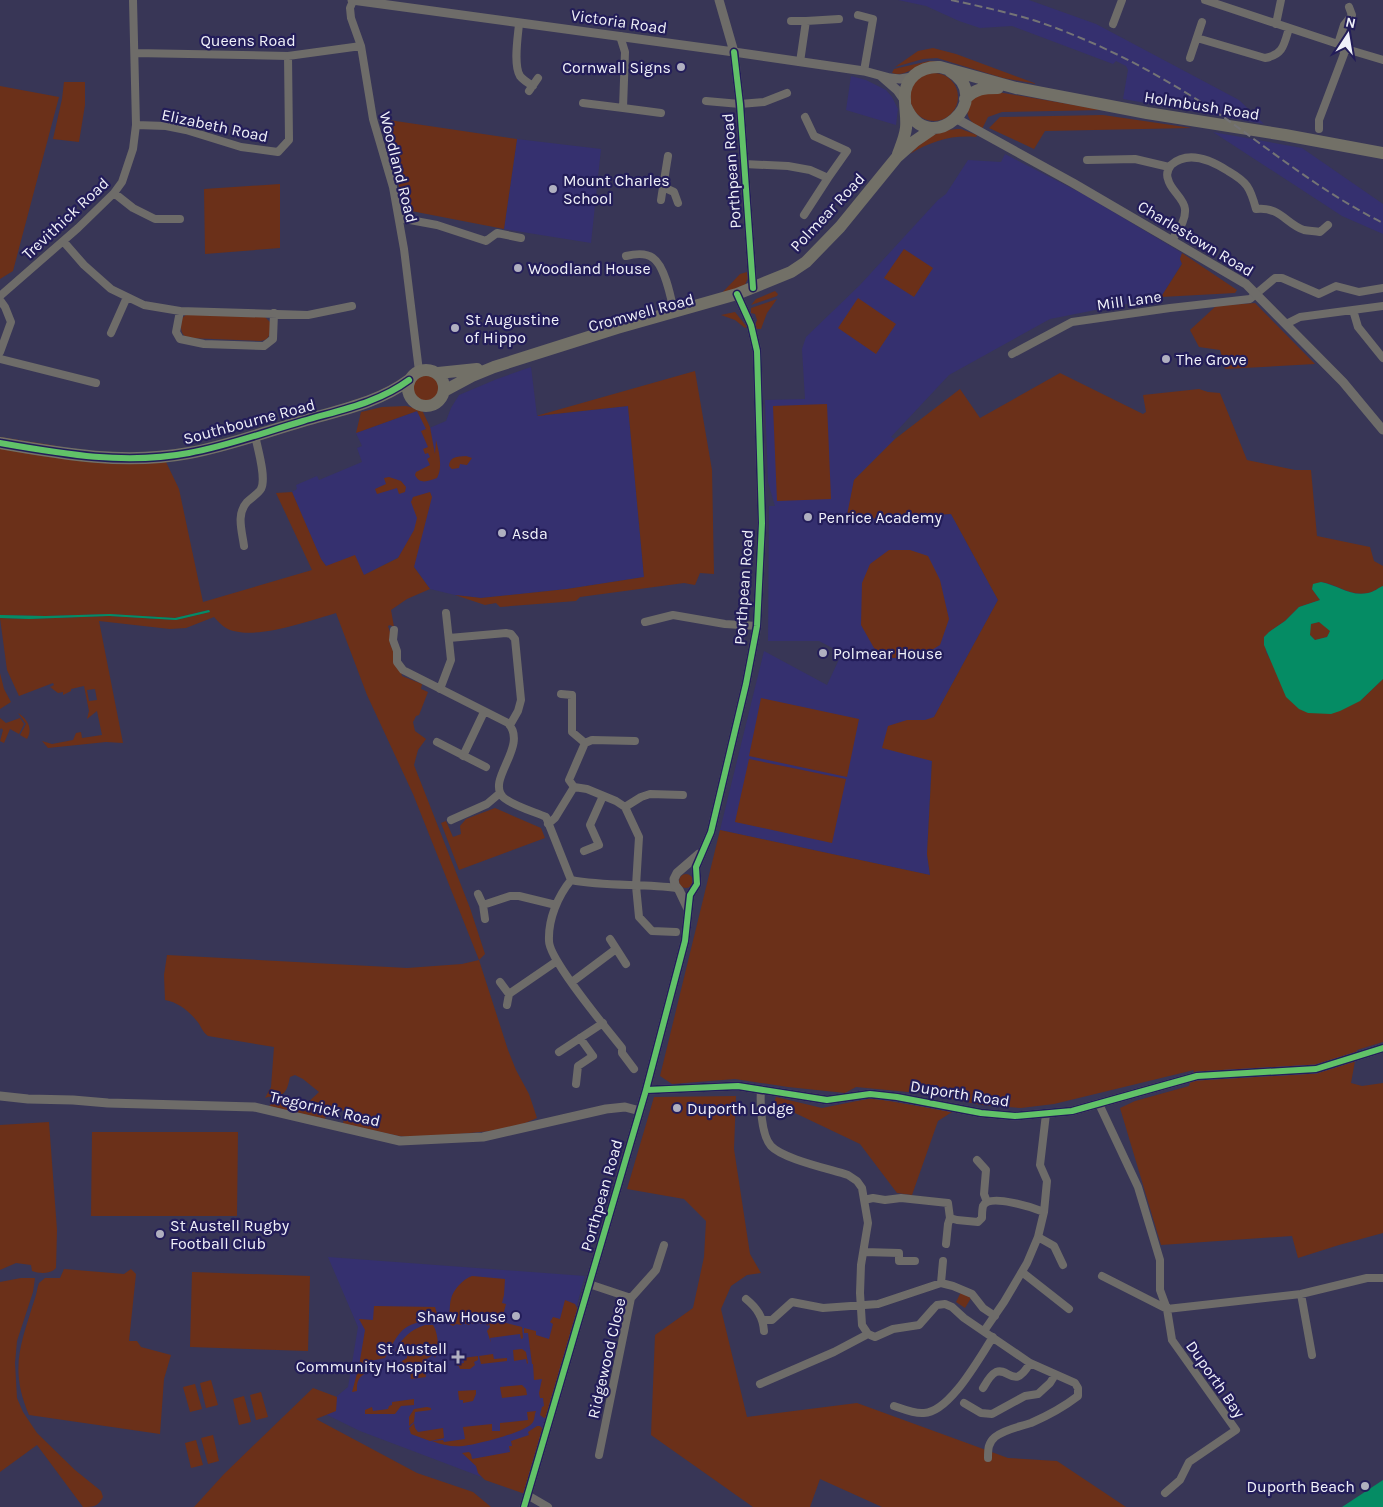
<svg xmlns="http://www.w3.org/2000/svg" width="1383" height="1507" viewBox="0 0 1383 1507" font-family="Karla,sans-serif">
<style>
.built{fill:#35306f}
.green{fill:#6b3019;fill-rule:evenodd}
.water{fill:#058c64;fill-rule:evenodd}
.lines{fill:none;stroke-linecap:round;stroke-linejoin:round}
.minor{stroke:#6e6c69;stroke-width:8}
.tertiary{stroke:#6e6c69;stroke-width:9}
.trunk{stroke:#727067;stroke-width:12}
.rail{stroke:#747376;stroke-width:2;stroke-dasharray:8 4;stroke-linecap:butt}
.cycleway-casing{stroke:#231d59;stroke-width:9}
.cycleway{stroke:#61c268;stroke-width:6}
.poi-dot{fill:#b0b0c0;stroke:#231d59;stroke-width:2}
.labels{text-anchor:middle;stroke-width:4.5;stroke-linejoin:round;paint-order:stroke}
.street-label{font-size:16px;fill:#f0f1f9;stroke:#231d59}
.poi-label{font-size:16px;fill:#f0f1f9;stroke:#231d59;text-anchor:start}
</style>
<rect width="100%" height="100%" fill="#383656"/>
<path class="built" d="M898 0H1029L1096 24 1239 100 1264 124 1123 99 1128 70 1126 66 1116 61 1113 64 1012 26 980 28 959 21 926 6Z
M851 76 866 80 886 90 892 97 898 109 896 125 846 110Z
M1213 132 1302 148 1383 204V234L1342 216Z
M517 139 601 149 591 243 504 229Z
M1005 154 1083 194 1182 253 1180 259 1182 263 1161 297 1050 319 949 375 891 437 895 439 854 480 847 520 951 514 998 600 934 717 927 854 930 875 720 830 764 651 827 685 842 653 819 641H768L769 506H775L768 482 765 400 805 399 802 349 806 337 860 285 938 200 946 194 968 160 1001 162Z
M531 367 537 416 628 406 644 577 567 589 481 598 455 595 430 589 405 554 342 586 321 559 302 517 292 492 297 489 296 485 317 476 319 480 362 462 357 448 362 446 356 433 417 411 427 429 446 421 451 408 459 395 497 379Z
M328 1257 585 1276 524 1493 360 1431 319 1411 348 1387 358 1327Z"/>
<path class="green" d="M933 48 956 54 1037 84 1003 78 937 58 923 59 895 67 918 51Z
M929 61H940C934 62 929 63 923 65 912 68 904 77 892 73L894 69Z
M910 97a24 24 0 1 1 48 0a24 24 0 1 1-48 0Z
M64 82H85V105L79 142 53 139 62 99Z
M0 86 59 97 13 271 0 279Z
M992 91 1103 110 1002 112 988 117 982 129C979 127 975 125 972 122 964 115 967 101 976 96 981 93 987 93 992 91Z
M1103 115 1192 128 1045 131 1034 149 989 128 1000 117Z
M382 119 517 139 504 229 406 210 394 170Z
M961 129 977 135 976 137C951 135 932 141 910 154 926 138 938 129 961 129Z
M280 184V248L205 254 204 189Z
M904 249 933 268 914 297 884 278Z
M1182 253 1237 290 1235 293 1161 297 1182 264 1180 259Z
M747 272 748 278 745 285 720 295 740 274Z
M775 291 778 294 777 296 751 305 756 299Z
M858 298 896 324 876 354 838 328Z
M777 299 767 313 761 329H756L755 325 757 320 755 314 751 313V308Z
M1255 303 1315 364 1225 369 1220 350 1199 347 1190 330 1216 306Z
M735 312 747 327 745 328 735 320 721 315Z
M187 314 265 317 271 323C270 332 271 341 259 341L188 338C179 334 181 326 182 318Z
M695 371 712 470 714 574 700 573 695 585 684 583 580 597 576 601 500 607 496 603 485 605 455 595 481 598 567 589 644 577 628 406 536 416Z
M1060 373 1143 414 1146 412 1143 395 1199 389 1208 392 1220 393 1247 460 1295 470H1311L1317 536 1370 547 1374 561 1383 566V586C1378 588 1374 592 1368 593 1351 597 1337 584 1321 582L1312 589 1320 600 1299 607 1285 621 1269 632 1266 652 1271 661 1360 701 1383 679V1042L1357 1050 1351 1083 1362 1086 1383 1083V1233L1339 1245 1298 1258 1292 1236 1161 1245 1120 1108 1135 1101 1189 1086 1194 1070 1054 1104 1021 1108 981 1105 929 1094 856 1087 845 1093 788 1087 735 1079 672 1084 660 1076 720 830 930 875 927 854 932 761 882 748 888 726 907 720H925L934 717 998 600 951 514 846 520 854 480 895 439 960 389 980 418Z
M413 388a13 13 0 1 1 26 0a13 13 0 1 1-26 0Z
M827 404 831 499 777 501 773 406Z
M406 406 422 410 430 427 435 454 436 440C439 452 443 467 437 478 428 481 420 485 415 475L416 472 430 465 427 459 430 457 428 453 425 454 423 449 428 447 421 431 426 429 417 411 356 433 361 412 382 407Z
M0 437 51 445 115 459 166 462 179 489 203 602 312 570 276 493 292 492 321 559 326 566 355 555 364 575 398 558 414 530 417 518 411 502 413 497 430 492 432 497 414 567 430 589 407 599 391 610 394 627 390 625 388 626 390 632V644L393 650V661L401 672 402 676 422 684 421 689 428 692 419 715 416 716 413 722 415 731 426 739 418 750 414 765 470 908 485 954 479 960 508 1050 516 1070 529 1094 537 1118 523 1124 501 1130 417 1138 399 1136 343 1124 345 1111 329 1107 325 1119 269 1106 273 1103 290 1098 302 1108 319 1092 303 1079 295 1075 290 1077C289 1081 288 1087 286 1090 282 1098 272 1095 265 1098L271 1087 274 1047 208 1036C202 1032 201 1025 196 1020 188 1010 177 1002 165 1000L164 975 167 955 407 968 462 964 479 960 413 794 367 695 336 613C309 621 251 642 226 628 222 626 218 621 214 617L186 628 170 629 99 621 123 743 106 742 48 748 42 741 52 744 73 740 76 733 81 732 82 738 102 735 97 711 87 719 89 711 84 686 71 689V691L63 695V692L58 693 50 687 54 685 53 683 19 696 7 670 0 618 29 619 109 616 176 620 210 612 208 610 175 618 110 614 45 616 0 615ZM95 689 97 700 89 701 87 690Z
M466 456 472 458 467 465 460 464 459 468 452 469 449 466C450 456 457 457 466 456Z
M389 477 401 481 406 487 405 492 399 494 397 488 377 494 375 489 386 484 384 478Z
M889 550H910L928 556 940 580 949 619 940 645 920 657 891 658 874 648 861 625 862 583 870 564Z
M1319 622 1331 630 1327 637 1315 640 1310 635V624Z
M0 673 4 689 11 702 0 709Z
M761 698 859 719 847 777 749 756Z
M18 713C28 719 33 729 27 739L20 735 26 724Z
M0 718 6 723 20 718 24 724 19 734 10 729 4 743 0 741 3 730 1 728 0 730Z
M749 759 846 779 832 843 735 822Z
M495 808 541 828 545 838 459 870 441 823 446 821 453 837 461 834 460 826 466 819Z
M679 881a7 7 0 1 1 14 0a7 7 0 1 1-14 0Z
M736 1096 734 1149 750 1254 761 1273 747 1275 731 1286 721 1309 747 1417 857 1403 1008 1458 1057 1461 1126 1507H882L820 1479 810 1507H753L651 1435 655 1335 693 1308 704 1257 706 1221 684 1199 627 1189 654 1097Z
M776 1097 822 1108 872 1098 952 1112 938 1121 912 1195 897 1193 860 1144 774 1103Z
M49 1122 57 1230 56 1268C51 1274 40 1274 32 1271L31 1265 16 1263 0 1270V1125Z
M92 1132H238L237 1216H91Z
M64 1269 124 1274 131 1269 136 1274 129 1341H137L141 1347 171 1355 164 1379 160 1434 29 1415C9 1368 21 1344 35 1298 37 1293 37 1288 39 1283L45 1278H60Z
M192 1272 310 1276 308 1351 190 1347Z
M472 1276 505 1279 504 1295 502 1303 506 1304 502 1319 506 1320V1323L522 1327 523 1338 521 1339 520 1334 490 1338 491 1343 487 1331 490 1327 489 1324 487 1326 486 1323 481 1324 479 1322 477 1324 475 1322 473 1324 471 1323 469 1325 463 1323 461 1325 456 1324 453 1326 448 1323 447 1319C451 1312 449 1306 451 1299 453 1290 463 1279 472 1276Z
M21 1278H35L33 1292 17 1341 15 1363 17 1398 23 1412 37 1433 75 1470 101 1491 103 1497C98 1507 93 1507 83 1507L37 1445 0 1472V1282Z
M961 1292 971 1298 965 1308 956 1302Z
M565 1300 575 1304 577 1308V1314L547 1417 544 1418 540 1415 542 1407 544 1406 543 1398H540L539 1393 542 1379 534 1380 533 1364H532L528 1333H524V1328L536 1331V1335L549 1339 553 1324 550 1322 553 1317 560 1319Z
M374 1306 435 1307 438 1317C403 1326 403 1324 385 1358L370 1361 371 1370C361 1375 356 1379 357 1391L352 1392 359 1366 365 1330 359 1319 373 1320Z
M425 1325H433C438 1333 440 1350 435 1358L433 1355 425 1360 426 1362 424 1364 408 1368V1374L406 1368H403L402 1361 407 1358V1350L395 1351C403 1337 410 1330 425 1325Z
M522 1349 526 1352 528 1363 527 1364 526 1359 514 1361 513 1350Z
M493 1354 494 1359 507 1358V1361L481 1364 479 1356Z
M478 1356V1360L474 1362 475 1365 470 1369H460L459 1366H457V1364L464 1363 463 1358Z
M424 1365 426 1377 411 1379 410 1369Z
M211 1380 218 1405 206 1408 200 1383Z
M195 1384 202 1409 190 1412 183 1387Z
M522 1385 526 1389 527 1395 502 1398 500 1387Z
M313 1388 337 1397 336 1411 316 1419 417 1473 473 1492 491 1507H194L224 1474Z
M476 1390V1394L473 1401 463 1403V1400H459L458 1391Z
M261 1392 268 1417 256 1420 250 1395Z
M244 1396 251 1422 239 1425 233 1399Z
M414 1399V1405L401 1406 395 1414H365V1410L372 1407 373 1411 388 1409 389 1406 392 1405V1402Z
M427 1407 431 1408V1410L415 1412 414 1422 409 1426V1417L414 1409Z
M536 1411C534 1415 535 1419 533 1422 528 1432 475 1445 463 1446 452 1447 442 1445 432 1441L443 1440 444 1442 465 1439 463 1427 492 1424V1431H500V1423L528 1420 527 1412Z
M414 1423 415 1428 418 1432 443 1428 444 1438 430 1441 411 1434 409 1428Z
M537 1426H540L543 1429 525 1494 485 1480 478 1473 476 1466 462 1453 469 1452 471 1454 472 1459 510 1452 509 1446H512L511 1441 529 1435 528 1432Z
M213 1435 219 1461 208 1464 201 1438Z
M196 1440 203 1465 191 1468 185 1443Z"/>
<path class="water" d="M1321 582C1337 585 1351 597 1368 593 1374 592 1378 588 1383 586V679L1360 701 1340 711 1331 714 1308 713 1299 709 1286 697 1264 645V637L1269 632 1285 621 1299 607 1320 600 1312 589 1313 584ZM1319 622 1330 631 1327 637 1315 640 1310 635 1311 624Z
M209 610 210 612 176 620 109 616 29 619 0 618V615L45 616 110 614 175 618Z
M1383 1480V1507H1342Z"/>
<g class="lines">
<path class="minor" d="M1205 0 1338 44 1343 48 1383 60
M353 1 350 8 351 18 361 46 373 119 393 187 404 249 419 371
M858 15 873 19 864 71
M791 21H806
M519 24C518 36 513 65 520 76 523 80 528 83 533 86
M1113 24 1122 0
M1276 24 1281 0
M620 36 625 52 623 108 661 113
M1197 38 1265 58C1283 55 1284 45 1289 28
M1338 44 1344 25 1352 15 1349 7
M135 53 288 56 361 46
M1190 58 1202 22
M800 62 806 21 839 19
M529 91 538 78
M706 101 740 104 764 102 787 93
M583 103 623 108
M136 125 166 126 186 130 241 147 278 152 289 140 288 56
M1319 129V120L1344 54 1343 48
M1087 160 1135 159 1169 167
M744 164 788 166 810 170 828 178 847 151 814 136 805 117
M663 187 668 156
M114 193 133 208 155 219H180
M661 200 663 187 674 192 678 203
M804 215 828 178
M399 218 437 225 486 241 497 233 521 238
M1172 240C1178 230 1186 221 1185 209 1184 198 1170 190 1168 179 1166 174 1168 169 1171 165 1188 150 1211 160 1228 171 1247 182 1250 187 1256 209 1280 206 1287 225 1304 230 1309 231 1315 231 1320 232L1328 225
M63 241 84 265 111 289 144 305 180 311 308 315 352 306
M626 256C634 254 645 252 653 258 665 266 671 298 674 312
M0 296 78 228 114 193 122 182 133 149 136 125 133 0
M0 300 5 307 11 322 0 352
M1353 310 1358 327 1383 358
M180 311 176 332 180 339 204 344 264 346 273 339 274 313
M1286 324 1300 317 1383 306
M111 333 127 297
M1012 354 1072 322 1170 308 1250 299 1275 278H1282L1319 294 1336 286 1359 292 1383 288
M0 359 96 383
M244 546C242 531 236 514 247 502 251 498 259 493 261 489 267 478 257 447 255 435
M645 622 673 615 725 624 757 626
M394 630 393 640 397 651V662L403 670 508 723C529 746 486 779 503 797 511 805 535 812 546 817L571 880C606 887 642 883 677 888
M449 638 506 633 511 634 515 639 521 700 518 711 510 725
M440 689 451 660 446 613
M561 694 572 695V732L585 743 569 780 574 787
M437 742 486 767
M585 743 592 740 635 741
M463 756 484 712
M625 807 641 797 650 794 683 795
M451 820 487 804 500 793
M548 824 555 818 574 787 587 789 616 801 625 807 639 837 636 886 639 917 652 931 676 932
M584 851 599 845 590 825 603 796
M571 880C558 896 548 919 549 941 549 960 607 1029 622 1048V1053L634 1069
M478 894 483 905
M485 919 483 905 510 896H519L556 905
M610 939 626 964
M500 982 509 994 507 1005
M572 982 616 949
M509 994 557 961
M559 1052 603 1023
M576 1084 578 1066 593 1056 580 1038
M761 1089C760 1103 761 1135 771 1146 783 1159 830 1169 848 1175L857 1181 862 1188 868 1223 861 1265 860 1293 862 1325 868 1334
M1099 1104 1138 1187 1160 1260V1290L1167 1309 1172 1340 1236 1430 1189 1462 1180 1480 1165 1493
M977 1160 986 1170 984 1194 987 1202
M864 1200 873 1198 885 1200 901 1198 948 1203 950 1218 957 1220 978 1222 982 1218C982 1215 982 1210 983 1206 989 1193 1034 1208 1044 1212
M1038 1237 1054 1246 1063 1265
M946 1244 948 1224 950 1218
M864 1252 899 1253V1261H915
M1022 1272 1069 1309
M1102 1276 1167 1309 1301 1294 1367 1278H1383
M941 1283 943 1261
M589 1284 631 1298
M1301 1294 1312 1355
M746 1299C757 1308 763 1317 764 1331
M764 1320H772L792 1302 823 1308 878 1304 941 1283 953 1286 972 1294 983 1308 995 1316
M984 1331 1004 1302 1027 1263 1038 1237 1044 1212 1047 1181 1040 1165 1046 1114
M868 1334 875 1337 893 1329 919 1325 934 1308 937 1305 945 1304 952 1307 964 1318 1030 1363 1075 1383 1078 1388V1396C1065 1406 1047 1416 1031 1423 1019 1427 1005 1429 995 1437 988 1443 988 1449 988 1458
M760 1384 834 1352 868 1334
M983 1388C986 1383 990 1375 996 1372 1009 1367 1014 1391 1030 1363
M964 1403 981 1413 992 1414 1025 1396 1038 1394 1050 1383 1055 1375
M894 1406C903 1409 914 1414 924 1413 950 1412 979 1358 993 1337
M599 1455 631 1298 656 1270 664 1245
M529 1496 548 1507"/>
<path class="tertiary" d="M352 0 734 52 864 71 890 78 900 79 912 77
M719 0 734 52 740 104 753 288
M881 76 897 90 904 100
M957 119 1073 183 1246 284 1343 382 1383 430
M688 909 679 890 675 885 674 879 677 873 699 854
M646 1090 738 1086 827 1100 870 1094 897 1097 981 1113 1015 1116 1072 1111 1197 1076 1316 1069 1383 1048
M0 1096 28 1099 73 1100 108 1103 254 1107 400 1141 483 1137 606 1109 625 1107 640 1111
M524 1507 646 1090 685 941 690 895 697 884 696 867 711 832 746 684 757 626 762 523 757 351 751 325 737 294"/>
<path class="trunk" d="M965 99C976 88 984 88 998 88
M906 107C929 160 997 99 950 71
M898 154C901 146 905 137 906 128 907 119 905 109 905 100 903 79 920 66 940 67L1016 88 1147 113 1285 135 1383 153
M408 388a18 18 0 1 1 36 0a18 18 0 1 1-36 0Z
M438 373 477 369
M444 391 472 376 494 367 617 328 737 294 791 272 806 262 840 227 897 157 915 141 934 128
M0 443C63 454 125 465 189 453 228 446 265 432 303 421 340 410 378 403 409 380"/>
<path class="rail" d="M951 0C979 6 1006 12 1033 20 1100 42 1163 76 1222 116 1274 153 1325 194 1383 223"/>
<g class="cycleway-casing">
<path id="cycleway" d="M734 52 740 104 753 288
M0 443C63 454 125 465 189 453 228 446 265 432 303 421 340 410 378 403 409 380
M646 1090 738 1086 827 1100 870 1094 897 1097 981 1113 1015 1116 1072 1111 1197 1076 1316 1069 1383 1048
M524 1507 646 1090 685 941 690 895 697 884 696 867 711 832 746 684 757 626 762 523 757 351 751 325 737 294"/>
</g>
<use href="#cycleway" class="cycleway"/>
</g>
<g class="poi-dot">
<circle cx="681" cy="67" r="5"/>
<circle cx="553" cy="189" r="5"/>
<circle cx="518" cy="268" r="5"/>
<circle cx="455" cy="328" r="5"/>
<circle cx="1166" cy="359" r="5"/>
<circle cx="808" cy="517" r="5"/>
<circle cx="502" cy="533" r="5"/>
<circle cx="823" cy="653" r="5"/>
<circle cx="677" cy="1108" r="5"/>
<circle cx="160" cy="1234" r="5"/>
<circle cx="516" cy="1316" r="5"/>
<path d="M455.5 1349.5h5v5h5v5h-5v5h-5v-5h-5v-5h5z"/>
<circle cx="1365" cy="1486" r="5"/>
</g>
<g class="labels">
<g class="street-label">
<text transform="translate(619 21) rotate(8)" y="6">Victoria Road</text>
<text x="248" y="46">Queens Road</text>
<text transform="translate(1202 105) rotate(9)" y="6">Holmbush Road</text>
<text transform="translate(215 125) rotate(12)" y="6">Elizabeth Road</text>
<text transform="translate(399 167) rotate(76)" y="6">Woodland Road</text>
<text transform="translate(731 171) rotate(-94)" y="6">Porthpean Road</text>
<text transform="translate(827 212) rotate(-47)" y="6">Polmear Road</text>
<text transform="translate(65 218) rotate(-43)" y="6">Trevithick Road</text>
<text transform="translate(1196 238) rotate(31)" y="6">Charlestown Road</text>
<text transform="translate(1129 300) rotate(-8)" y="6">Mill Lane</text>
<text transform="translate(641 312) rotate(-15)" y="6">Cromwell Road</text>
<text transform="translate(249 421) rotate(-15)" y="6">Southbourne Road</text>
<text transform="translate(743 587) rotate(-86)" y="6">Porthpean Road</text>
<text transform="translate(960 1093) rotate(9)" y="6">Duporth Road</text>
<text transform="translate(325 1108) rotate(13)" y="6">Tregorrick Road</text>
<text transform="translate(601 1195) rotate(-74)" y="6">Porthpean Road</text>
<text transform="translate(606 1358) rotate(-77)" y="6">Ridgewood Close</text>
<text transform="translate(1216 1379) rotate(55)" y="6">Duporth Bay</text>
</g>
<g class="poi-label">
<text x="671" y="73" text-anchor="end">Cornwall Signs</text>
<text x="563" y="186">Mount Charles<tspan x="563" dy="18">School</tspan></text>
<text x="528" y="274">Woodland House</text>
<text x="465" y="325">St Augustine<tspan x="465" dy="18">of Hippo</tspan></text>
<text x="1176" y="365">The Grove</text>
<text x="818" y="523">Penrice Academy</text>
<text x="512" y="539">Asda</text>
<text x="833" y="659">Polmear House</text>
<text x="687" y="1114">Duporth Lodge</text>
<text x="170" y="1231">St Austell Rugby<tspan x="170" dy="18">Football Club</tspan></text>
<text x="506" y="1322" text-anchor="end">Shaw House</text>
<text x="447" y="1354" text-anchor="end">St Austell<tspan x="447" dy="18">Community Hospital</tspan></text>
<text x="1355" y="1492" text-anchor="end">Duporth Beach</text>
</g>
</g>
<g transform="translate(1348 35) rotate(12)" stroke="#231d59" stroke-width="4" paint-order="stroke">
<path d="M0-4L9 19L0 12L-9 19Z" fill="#f0f1f9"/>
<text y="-8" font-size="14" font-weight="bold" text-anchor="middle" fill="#f0f1f9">N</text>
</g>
</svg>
